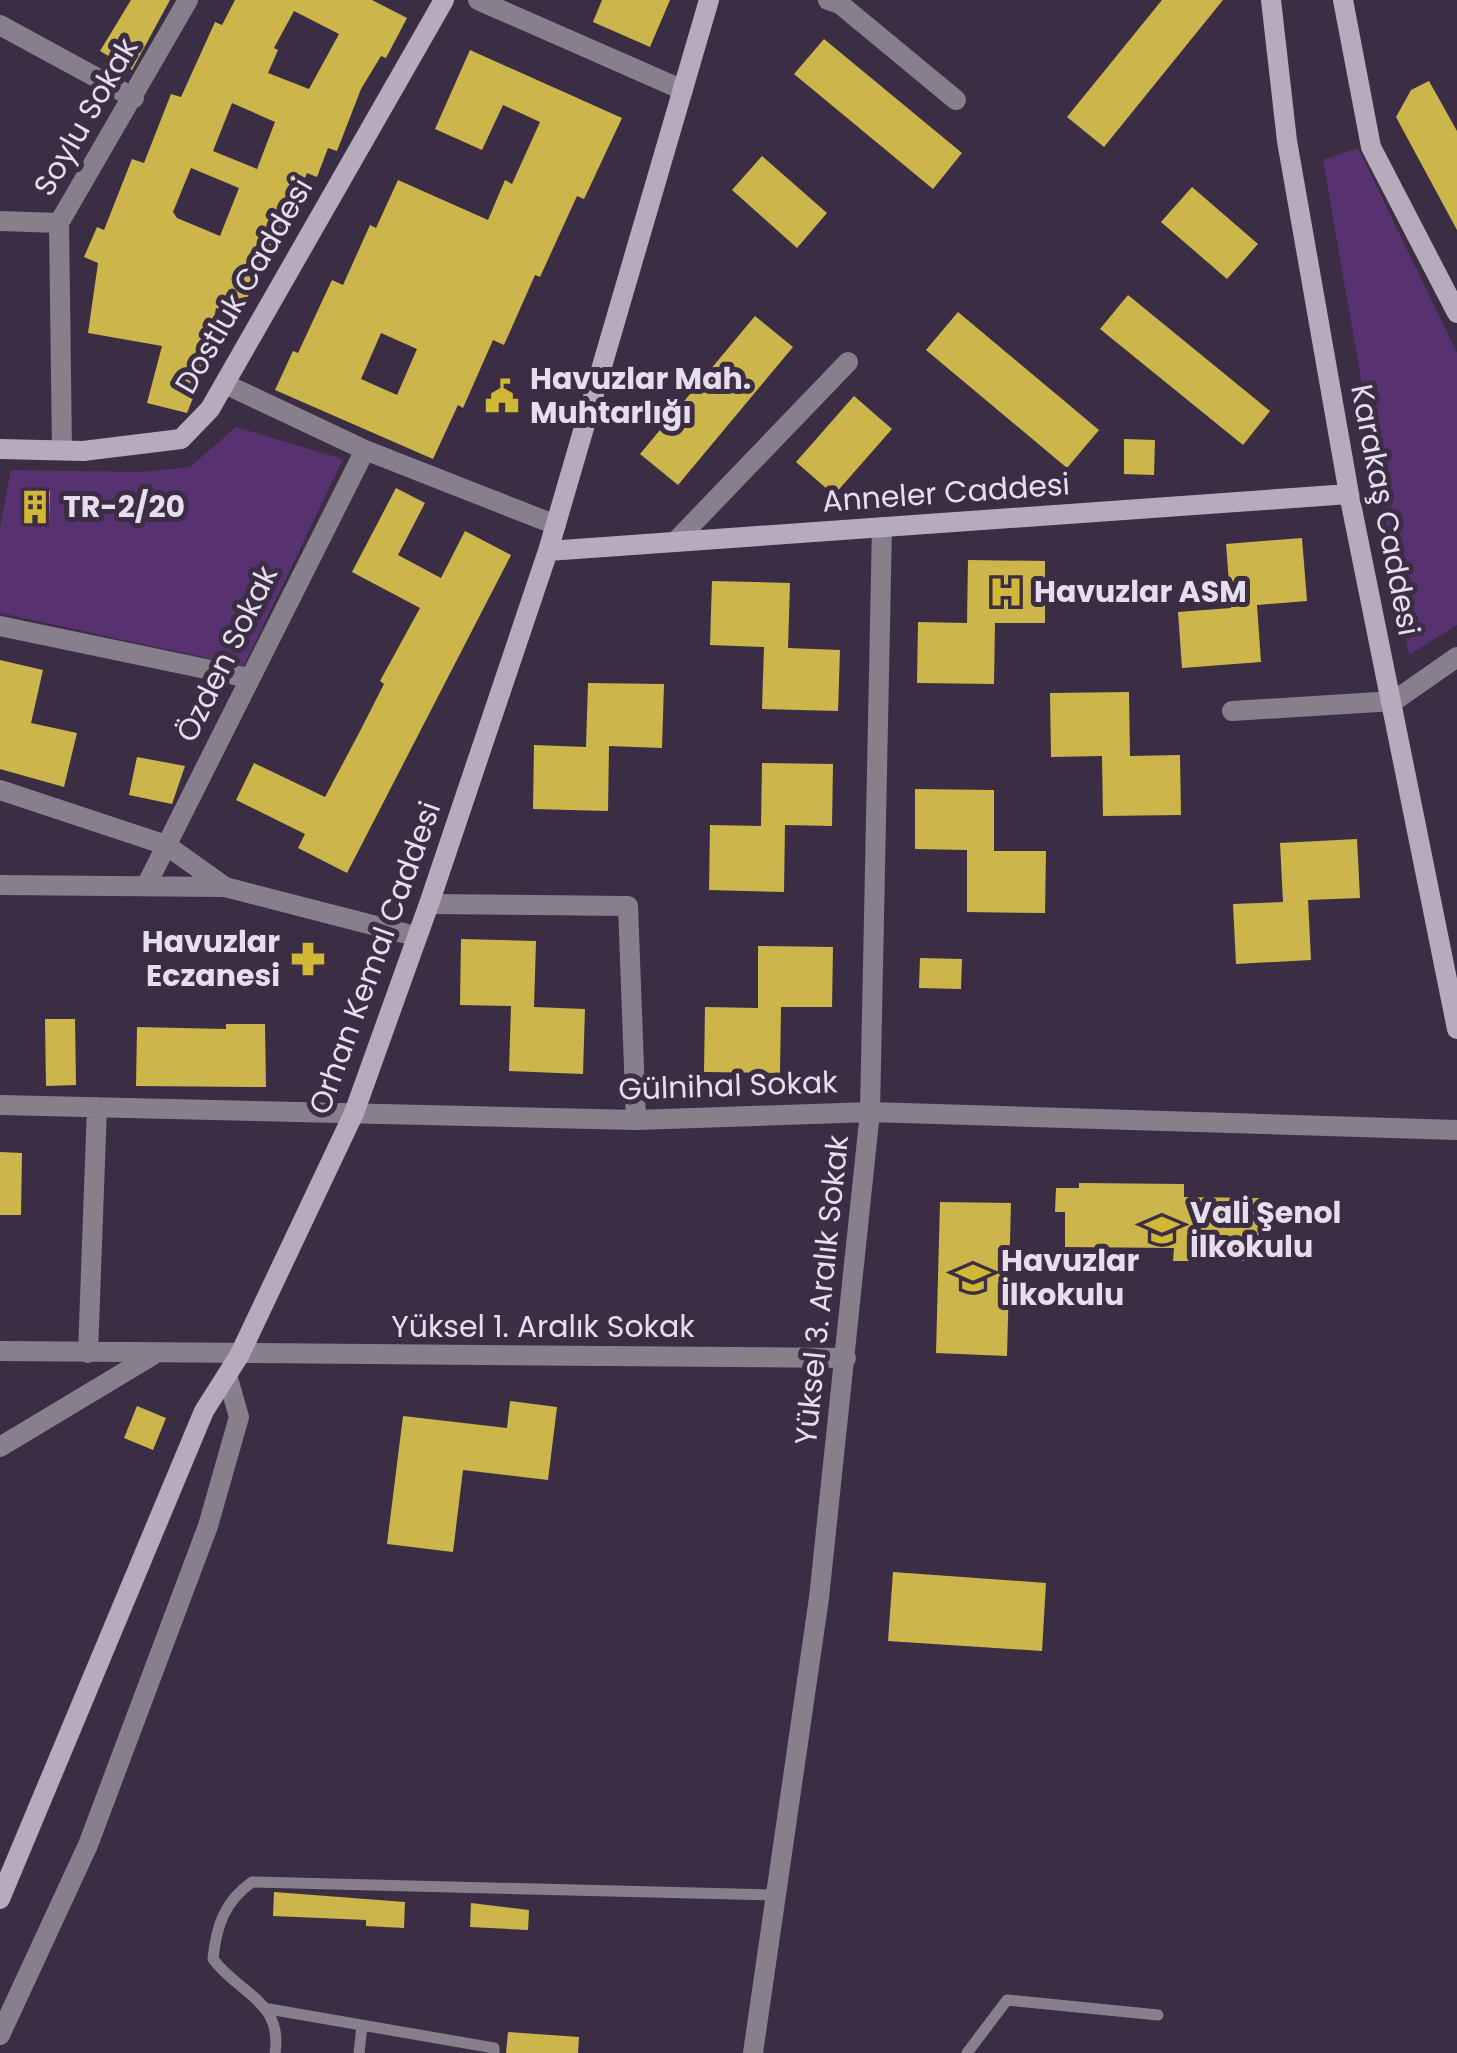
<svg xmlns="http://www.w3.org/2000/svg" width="1457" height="2053" viewBox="0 0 1457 2053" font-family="Poppins,sans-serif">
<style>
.green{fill:#583171}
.building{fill:#ccb64b;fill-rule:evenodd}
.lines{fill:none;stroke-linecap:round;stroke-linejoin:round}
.lane{stroke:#87808c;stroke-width:11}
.street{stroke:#87808c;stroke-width:20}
.secondary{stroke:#b5abbd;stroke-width:20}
.labels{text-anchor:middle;stroke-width:10;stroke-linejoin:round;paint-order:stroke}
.street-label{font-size:30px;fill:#e6deec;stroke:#3b2e44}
.poi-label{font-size:30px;font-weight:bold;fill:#e6deec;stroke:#3b2e44;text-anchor:start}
</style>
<rect width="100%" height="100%" fill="#3b2e44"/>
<path class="green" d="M1358 148 1457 353V625L1409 655 1323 160Z
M236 427 343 459 244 666 0 613V527L11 470 142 472 190 467Z"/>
<path class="building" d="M131 0H170L132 70 100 51Z
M235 0H372L407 18 386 58 381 56 361 89 337 151 328 148 317 177 307 173 276 249 269 246 239 318 216 308 206 365 187 413 147 403 162 346 88 333 98 263 84 257 97 227 104 230 132 159 144 163 171 94 181 97 215 22 222 25ZM294 11 339 34 309 89 268 73 278 50 274 48ZM232 103 275 122 257 169 213 151ZM191 168 239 188 220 236 177 218 173 212Z
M602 0H670L650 47 593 22Z
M1162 0H1223L1104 147 1067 117Z
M824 39 962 153 933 189 794 74Z
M470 50 622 118 584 199 577 196 540 277 535 275 504 345 493 340 463 408 458 405 433 459 275 390 293 351 298 353 332 280 343 285 370 225 376 228 398 180 488 220 505 180 512 184 540 122 503 105 482 150 435 129ZM381 333 417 349 397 395 361 379Z
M1429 81 1457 131V230L1396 117 1411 90Z
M762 156 827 213 797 248 732 190Z
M1192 187 1258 244 1227 279 1161 222Z
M1128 295 1270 411 1243 445 1100 329Z
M958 312 1099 430 1067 468 926 350Z
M755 316 793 347 678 485 640 454Z
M854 396 892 429 834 495 796 462Z
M1124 439 1155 440 1154 475 1124 474Z
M396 488 425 503 398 555 441 578 465 531 511 555 347 873 298 848 305 834 236 800 254 763 325 797 358 735 384 684 380 681 420 608 352 572Z
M21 491H50L49 525 21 524Z
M1302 538 1307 601 1257 605 1261 662 1182 668 1178 612 1231 608 1226 544Z
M968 560 1045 561V623H995L994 684 917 683 918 622 967 623Z
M712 581 790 583 788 648 840 650 838 711 762 709 764 647 710 645Z
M0 660 43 670 31 723 77 733 64 787 0 769Z
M588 683 664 684 662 748 609 746 608 811 533 809 534 745 586 747Z
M1129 692 1130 756 1180 755 1181 815 1103 816 1102 756 1051 757 1050 693Z
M137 757 185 766 172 804 129 795Z
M762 763 833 764 832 826 785 825 784 892 709 890 710 825 761 826Z
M915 789 994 790V851H1046L1045 913 967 912V850L915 849Z
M1357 839 1360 898 1308 900 1311 960 1236 964 1233 904 1283 902 1280 843Z
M461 939 536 941 534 1007 585 1009 583 1074 509 1071 511 1006 460 1005Z
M758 946 833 947 832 1007H781L780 1073 704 1072 705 1007 758 1008Z
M920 958 962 959 961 989 919 988Z
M45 1019H75L76 1085 46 1086Z
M226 1024H265L266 1087 136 1086 137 1027 226 1029Z
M0 1152 22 1153 21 1215H0Z
M1079 1183 1184 1184V1197L1259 1198V1261H1173L1174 1248 1065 1247V1212H1055L1056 1188H1079Z
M940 1202 1011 1203 1007 1356 936 1353Z
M510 1401 557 1407 548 1480 463 1470 453 1552 387 1544 403 1416 507 1428Z
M137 1406 166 1418 153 1450 124 1438Z
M893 1572 1046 1583 1042 1651 888 1641Z
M274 1892 405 1902 404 1928 366 1926V1920L273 1916Z
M471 1903 529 1910 528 1930 470 1927Z
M508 2032 579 2037 578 2053H506Z"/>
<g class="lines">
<path class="lane" d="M269 2009 494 2048V2053
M275 2053C283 2001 239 1994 213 1959 216 1926 225 1901 252 1882L774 1895
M359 2053 362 2026
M967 2053 1007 2000 1158 2015"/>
<path class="street" d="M478 0 683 90
M828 0 840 4 956 100
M0 25 134 98
M0 221 59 223
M225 384 365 450 556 525
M62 450 59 223 188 0
M675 542 848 362
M0 626 249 678
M1232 711 1394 701 1457 657
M0 790 166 845 225 887
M0 885 225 887 415 936
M146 886 365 450
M429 904 628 906 636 1120
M0 1105 636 1120 870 1112 1457 1130
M0 1351 846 1358
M88 1353 97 1107
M0 1447 153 1355
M0 2035 88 1845 208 1526 239 1417 227 1375
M753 2053 819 1598 870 1112 882 527"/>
<path class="secondary" d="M1271 0 1287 141 1349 494 1457 1029
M1343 0 1371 147 1457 313
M0 449 83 451 181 439 210 409 444 0
M548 551 1349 494
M0 1899 204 1411 239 1356 354 1113 429 904 548 551 709 0"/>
</g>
<defs>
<g id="civic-bare" transform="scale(2.7)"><path d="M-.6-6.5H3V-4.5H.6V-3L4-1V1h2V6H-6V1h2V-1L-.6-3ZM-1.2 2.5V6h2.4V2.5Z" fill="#d1b736" stroke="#3b2e44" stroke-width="2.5" paint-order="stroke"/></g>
<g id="building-bare" transform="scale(2.7)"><path d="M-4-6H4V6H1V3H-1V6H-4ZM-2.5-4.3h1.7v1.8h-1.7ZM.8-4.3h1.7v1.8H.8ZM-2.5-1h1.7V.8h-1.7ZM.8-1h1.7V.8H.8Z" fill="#d1b736" stroke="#3b2e44" stroke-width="2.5" paint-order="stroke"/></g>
<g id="hospital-bare" transform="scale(2.7)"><path d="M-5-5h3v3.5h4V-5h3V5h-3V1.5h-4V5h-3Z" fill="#d1b736" stroke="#3b2e44" stroke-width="2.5" paint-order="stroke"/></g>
<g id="pharmacy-bare" transform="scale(2.7)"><path d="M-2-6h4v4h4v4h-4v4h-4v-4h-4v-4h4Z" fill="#d1b736" stroke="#3b2e44" stroke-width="2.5" paint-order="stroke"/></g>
<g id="school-bare" transform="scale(2.7)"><path d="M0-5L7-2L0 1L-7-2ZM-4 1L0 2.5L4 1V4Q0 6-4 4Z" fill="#d1b736" stroke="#3b2e44" stroke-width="2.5" paint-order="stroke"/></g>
</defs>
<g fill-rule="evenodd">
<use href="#civic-bare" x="502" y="396"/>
<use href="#building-bare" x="35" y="507"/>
<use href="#hospital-bare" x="1006" y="592"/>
<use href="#pharmacy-bare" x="308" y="959"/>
<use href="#school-bare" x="1162" y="1230"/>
<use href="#school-bare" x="973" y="1278"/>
</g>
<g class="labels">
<g class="street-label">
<text transform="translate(86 117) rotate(-60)" y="10">Soylu Sokak</text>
<text transform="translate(244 286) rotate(-60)" y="10">Dostluk Caddesi</text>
<text transform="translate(946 493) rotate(-4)" y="10">Anneler Caddesi</text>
<text transform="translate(1385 510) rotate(79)" y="10">Karakaş Caddesi</text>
<text transform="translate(227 654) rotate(-64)" y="10">Özden Sokak</text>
<text transform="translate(375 958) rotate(-70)" y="10">Orhan Kemal Caddesi</text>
<text transform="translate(728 1086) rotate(-2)" y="10">Gülnihal Sokak</text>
<text transform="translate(822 1290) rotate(-84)" y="10">Yüksel 3. Aralık Sokak</text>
<text x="543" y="1337">Yüksel 1. Aralık Sokak</text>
</g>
<g class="poi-label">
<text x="530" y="389">Havuzlar Mah.<tspan x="530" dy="34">Muhtarlığı</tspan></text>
<text x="63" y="517">TR-2/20</text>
<text x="1034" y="602">Havuzlar ASM</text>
<text x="280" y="952" text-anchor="end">Havuzlar<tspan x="280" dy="34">Eczanesi</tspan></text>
<text x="1190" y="1223">Valİ Şenol<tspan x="1190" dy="34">İlkokulu</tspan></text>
<text x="1001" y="1271">Havuzlar<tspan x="1001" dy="34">İlkokulu</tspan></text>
</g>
</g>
</svg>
